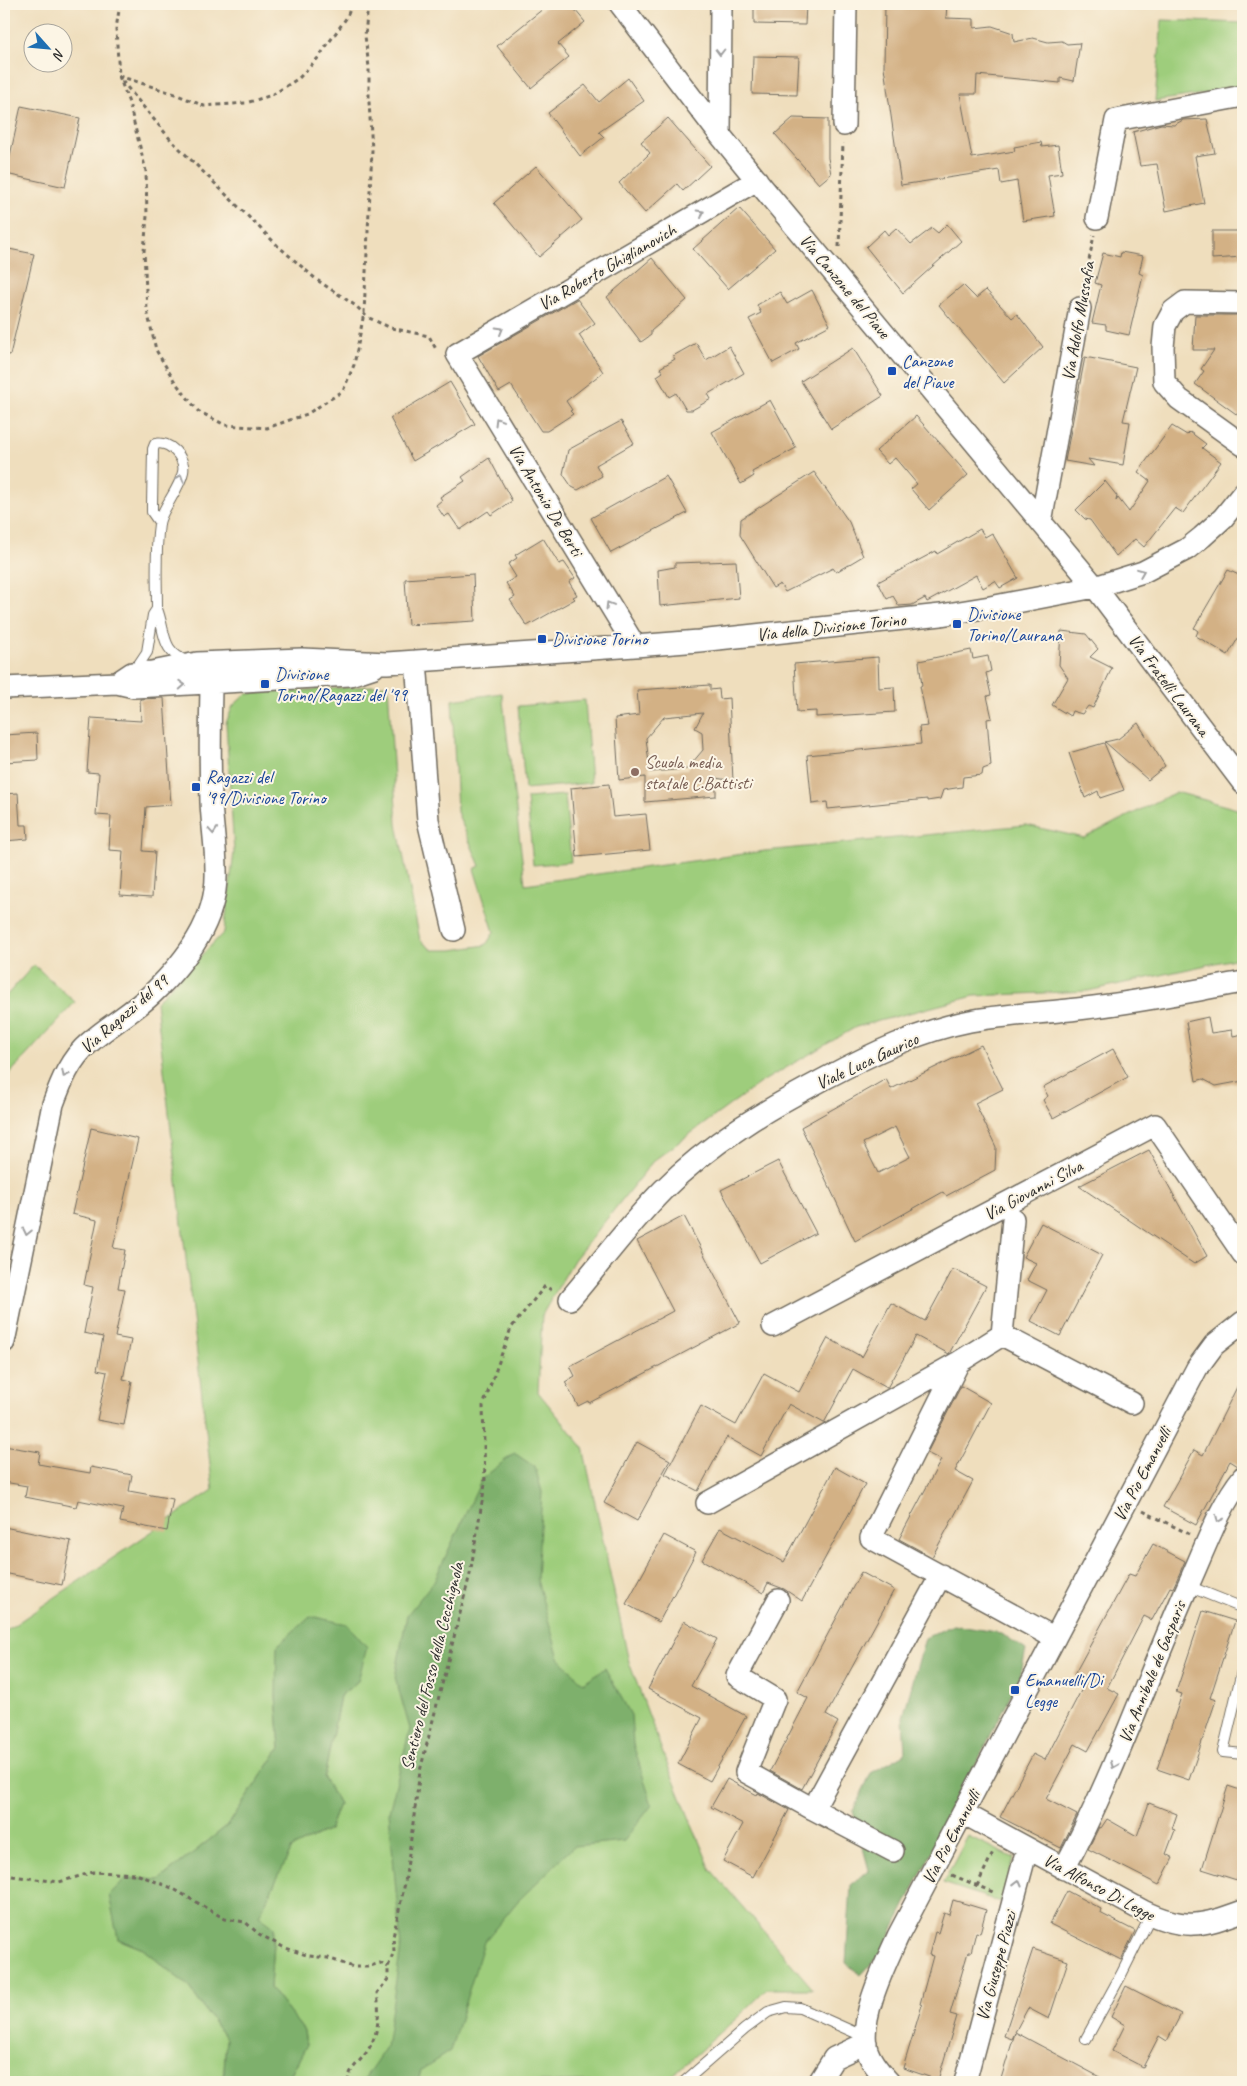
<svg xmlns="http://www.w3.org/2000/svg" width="1247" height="2086" viewBox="0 0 1247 2086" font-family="Caveat,sans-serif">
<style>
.green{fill:#9ecd7c;stroke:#647c54}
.forest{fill:#7eb06c;stroke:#546e4c}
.building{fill:#d3b185;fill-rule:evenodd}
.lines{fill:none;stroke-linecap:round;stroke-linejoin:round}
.service-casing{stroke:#706a5e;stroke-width:12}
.minor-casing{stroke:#706a5e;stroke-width:24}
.path{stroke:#706a5e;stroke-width:3;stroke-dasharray:4 4;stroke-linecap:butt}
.service{stroke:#fff;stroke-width:10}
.minor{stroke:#fff;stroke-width:21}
.oneway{stroke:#a0a0a0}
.transit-dot{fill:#1a4fb4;stroke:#fcf5e5;stroke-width:2}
.education-dot{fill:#8d6e63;stroke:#fcf5e5;stroke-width:2}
.labels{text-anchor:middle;stroke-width:4;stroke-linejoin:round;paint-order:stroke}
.street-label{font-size:18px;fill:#2b2b2b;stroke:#fcf5e5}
.transit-label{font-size:18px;fill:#164399;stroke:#fcf5e5;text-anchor:start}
.education-label{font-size:18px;fill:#785e54;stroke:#fcf5e5;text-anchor:start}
</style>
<rect width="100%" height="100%" fill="#fcf5e5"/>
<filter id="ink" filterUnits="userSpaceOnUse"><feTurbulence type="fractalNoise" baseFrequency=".02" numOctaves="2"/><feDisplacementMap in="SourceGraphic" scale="10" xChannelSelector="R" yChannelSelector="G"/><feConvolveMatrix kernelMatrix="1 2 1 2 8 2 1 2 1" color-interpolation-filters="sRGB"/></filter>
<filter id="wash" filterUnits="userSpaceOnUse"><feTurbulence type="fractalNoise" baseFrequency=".0096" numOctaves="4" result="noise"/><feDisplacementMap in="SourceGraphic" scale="20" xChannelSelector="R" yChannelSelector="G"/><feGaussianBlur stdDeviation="1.12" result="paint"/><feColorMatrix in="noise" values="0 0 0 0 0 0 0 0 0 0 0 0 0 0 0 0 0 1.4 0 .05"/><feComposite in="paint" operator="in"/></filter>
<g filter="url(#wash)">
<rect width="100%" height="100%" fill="#efdebd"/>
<path class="green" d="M1162 20 1243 23V88L1155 101Z
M388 685 397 824 420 940 432 950H452L486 945 494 932 474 869 480 866 457 812 452 700 502 693 525 884 765 851 1026 825 1084 838 1176 792 1237 809 1243 819V957L1088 991 974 996 856 1027 760 1083 653 1161 574 1260 542 1315 538 1392 583 1447 629 1662 665 1759 711 1870 813 1989H767L739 2016 665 2082H287L306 2046 304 2031 270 1988 274 1928 258 1916 292 1848 329 1830 339 1804 324 1778 340 1696 358 1681 276 1695 280 1748 228 1825 159 1880 126 1878 118 1939 143 1949 188 1986 226 2039 224 2071 222 2082H4V1632L213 1490 156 1002 224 932 234 852 226 723 233 706 246 694Z
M585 700 591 783 525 789 518 706Z
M565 795 571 862 533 865 527 798Z
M34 965 75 1002 4 1080V998Z
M968 1836 1014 1858 1001 1902 943 1883Z"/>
<path class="forest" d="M514 1453 535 1467 542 1492 537 1580 559 1658 583 1683 605 1668 631 1715 633 1744 652 1805 624 1841 574 1846 517 1902 484 1942 450 2051 421 2070 418 2082H362L386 2047 401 1947 389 1812 410 1729 395 1677 407 1615 434 1581 482 1479Z
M310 1616 347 1624 367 1647 358 1681 340 1696 324 1778 339 1804 329 1830 292 1848 259 1916 274 1927 270 1988 304 2031 306 2046 287 2082H222L224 2071 226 2039 188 1986 143 1949 118 1939 109 1895 126 1878 159 1880 228 1825 280 1748 276 1695 277 1646Z
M953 1625 1001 1633 1026 1650 1020 1677 881 1953 861 1975 846 1963 851 1885 869 1870 853 1811 871 1773 905 1754 903 1717 925 1638Z"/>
<g id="blocks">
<path class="building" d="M549 4H570L585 22 558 44 569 57 531 88 497 46Z
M754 4H806L805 25 754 24Z
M885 4H947L946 18 974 19V28L992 26 1013 33 1014 42 1033 38 1048 42 1062 41 1067 44 1080 43 1074 81 1060 78V83L977 75 976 94H960L972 158 1015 151 1014 147 1041 142 1042 147 1058 145 1062 173 1048 175 1055 216 1023 221 1017 181 1001 184 999 170 901 185 884 67Z
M753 56 799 57 797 95 752 94Z
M628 78 644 101 599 132 604 137 580 156 548 113 585 85 599 102Z
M21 106 80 118 65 187 6 174Z
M668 118 710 166 683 191 677 184 645 213 619 183 650 153 641 142Z
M793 118 828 119V158L831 174 819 184 775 134Z
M1207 119 1215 153 1195 156 1204 203 1166 211 1157 164 1140 166 1133 132 1161 124 1174 125 1183 120Z
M536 166 582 220 539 257 494 203Z
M739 208 775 249 728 289 693 249Z
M947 224 961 241 903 293 866 247 884 230 888 235 896 228 911 244 932 228 938 233Z
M1212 231H1243V257L1212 259Z
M4 248 34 254 10 355 4 354Z
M1121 252 1143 256 1139 273 1143 275 1129 335 1106 330V325L1092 323 1101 285 1095 283 1103 253 1120 257Z
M652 258 687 300 651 331V335L641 342 607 297Z
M963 285 976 298 986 290 1012 318 1017 314 1043 347 1004 383 939 305Z
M812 290 830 325 796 343 799 349 773 363 749 319 761 313 757 305 780 292 787 304Z
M577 299 595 323 579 335 603 372 566 401 572 410 570 411 573 414 547 431H541L511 385 499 392 478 356Z
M1195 315H1243V419L1195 384 1204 371 1201 369 1214 350H1193Z
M696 343 706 360 729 346 744 373 708 394 711 399 692 410H686L676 393 669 397 657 376 663 372 660 368 675 359 673 356Z
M853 348 883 396 831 429 801 381Z
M1085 357 1136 367 1123 421 1130 422 1123 465 1088 459 1094 466 1065 461Z
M450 382 475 424 413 461 390 418Z
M770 400 796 448 752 472 754 476 741 484 712 432Z
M916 416 968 475 929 510 911 489 917 484 895 458 888 464 876 451Z
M621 421 634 443 596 465 602 476 578 490 572 487 563 474 568 450Z
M1172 426 1187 435 1190 432 1206 444 1202 448 1221 462 1183 513 1175 508 1144 547 1135 539 1116 556 1090 520 1085 519 1076 510 1105 481 1117 496 1116 501 1118 498 1129 512 1150 481 1138 472Z
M489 458 512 501 491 515 488 511 460 530 449 514 444 517 436 505 442 500 440 497 465 481 462 477Z
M814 472 849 522 863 556 836 572 833 568 785 592 780 584 773 588 740 535 741 519Z
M666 476 687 513 611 553 591 518Z
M980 529 985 537 992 533 1018 578 1000 588 995 581 983 588 976 575 927 602 925 598 912 605 899 606 893 596 887 599 878 582 936 551 937 554Z
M543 538 559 564 564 562 575 578 569 582 577 595 573 597 575 599 527 626 510 600 515 597 506 583 516 577 508 564 517 558 515 555Z
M736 561 739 598 660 606 658 570 675 567V563Z
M1228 570 1243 577V630L1228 655 1196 636 1198 631 1194 628Z
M473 574 475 621 408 625 405 579Z
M1061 631 1086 634 1098 649 1090 657 1112 668 1093 708 1088 706 1082 714 1072 711 1070 716 1052 705 1068 678 1059 665Z
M971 650 973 659 988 656 991 671 986 673 991 695 987 696 992 718 987 719 991 766 983 769 982 775 963 777 962 787 943 790 940 799 927 801V799L828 809 827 802 812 804 807 755 921 744 919 727 928 726 920 686H922L919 661Z
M878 657 879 688 894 687 895 712 816 717V711L797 712 794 664Z
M710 685V690L719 689 720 699 729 698 733 781 716 778V796L645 802V777L619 780 615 718 639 715 637 690ZM703 713 695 728 702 732 703 750 687 769 650 772 646 738 664 717Z
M164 698 171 805 146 807 143 851 155 852 152 897 120 895 123 851 109 850 111 816 96 815 99 773 87 772 91 718 141 721 140 699Z
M1138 723 1165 766 1148 780 1105 742 1118 739Z
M37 733 38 760 4 762V735Z
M1104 743 1124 790 1100 798 1098 791 1085 798 1069 753Z
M609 784 613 817 646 814 650 850 577 857 571 788Z
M18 793 20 825H27L28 839 4 841V794Z
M1208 1017 1211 1033 1232 1030 1233 1036 1243 1034V1081L1216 1086 1203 1079 1196 1081 1186 1022Z
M981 1045 1003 1089 975 1103 996 1147 995 1170 946 1196 943 1192 855 1241 801 1127 886 1079 891 1089ZM895 1127 910 1157 878 1173 863 1143Z
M1113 1049 1128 1077 1053 1118 1043 1100 1048 1096 1043 1087Z
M91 1128 138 1139 113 1248 125 1250 118 1288 125 1289 115 1337 131 1340 123 1379 132 1381 124 1425 97 1420 107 1372 97 1370 103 1337 84 1333 93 1287 84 1285 97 1220 72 1214Z
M1149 1150 1207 1256 1194 1264 1079 1186Z
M778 1161 816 1233 760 1263 721 1190Z
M684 1216 740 1323 589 1403 588 1401 578 1406 565 1382 575 1376 570 1366 673 1311 637 1241Z
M1041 1223 1102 1255 1060 1336 1031 1321 1047 1290 1027 1280 1036 1263 1023 1257Z
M953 1269 986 1286 950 1352 949 1354 916 1336 887 1388 853 1369 824 1423 789 1404 761 1456 727 1437 698 1491 665 1474 701 1406 736 1425 764 1373 799 1392 828 1338 862 1357 891 1303 925 1321Z
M1243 1375V1465L1238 1466 1230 1461 1196 1525 1163 1507 1194 1450 1203 1455Z
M961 1386 991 1403 955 1471 973 1481 932 1557 899 1539 941 1460 927 1453Z
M637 1442 670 1460 637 1521 604 1503Z
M4 1446 40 1452 38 1464 90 1473 91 1467 132 1475 129 1491 173 1499 167 1531 120 1522 123 1509 78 1500 76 1507 25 1497 27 1486 4 1482Z
M835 1467 865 1484 802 1601 784 1589 768 1583 763 1593 702 1560 720 1528 784 1562Z
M4 1527 71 1541 62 1585 4 1573Z
M664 1535 696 1552 659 1622 626 1604Z
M1153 1544 1185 1561 1173 1588 1170 1587 1152 1620 1144 1616 1107 1688 1119 1694 1088 1751 1075 1744 1046 1799 1077 1815 1061 1848 1000 1817 1033 1754 1045 1760 1086 1681 1074 1675 1129 1574 1135 1576Z
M861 1572 894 1590 826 1715 838 1722 802 1789 770 1771 808 1698 797 1692Z
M1203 1611 1235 1621 1210 1698 1216 1700 1189 1780 1157 1769 1182 1694 1176 1692Z
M684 1621 717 1639 691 1686 746 1716 710 1781 678 1764 702 1718 648 1689Z
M727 1779 757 1795 758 1793 789 1810 753 1877 723 1861 743 1824 711 1807Z
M1228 1786 1243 1791V1882L1202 1869Z
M1149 1803 1177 1814 1172 1829 1175 1830 1166 1854 1173 1858 1159 1885 1088 1849 1099 1827 1101 1828 1107 1819 1137 1836Z
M1067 1891 1101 1909 1100 1913 1135 1931 1121 1960 1050 1924Z
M953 1900 986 1910 980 1933 976 1932 971 1952H968L950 2014 957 2016 938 2080 903 2068 922 2005 920 2004 933 1956 929 1955 935 1932 938 1933 944 1913 949 1915Z
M1033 1949 1068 1961 1049 2019 1028 2008 1015 2032 1109 2082H1000L1015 2033 1012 2039 1004 2036Z
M1126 1986 1181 2014 1167 2041 1159 2036 1143 2067 1112 2051 1125 2025 1111 2017Z"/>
</g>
</g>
<g filter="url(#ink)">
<use href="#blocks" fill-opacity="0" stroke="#706a5e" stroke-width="1"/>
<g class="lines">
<g class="service-casing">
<path id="service" d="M159 522 152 512V505L153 449 155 444C169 440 186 458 183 472 180 489 160 511 159 524 155 552 157 581 157 609 166 632 160 652 189 662
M133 673 147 652 153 615 157 609
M1188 1586 1243 1608
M1243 1667 1223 1752 1243 1754
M1086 2039 1121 1975 1151 1915
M684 2082 745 2029 768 2012 786 2007 800 2008 865 2037"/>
</g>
<g class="minor-casing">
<path id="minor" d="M620 4 720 135 763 188 1095 587 1243 783
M844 125 846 4
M720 135 721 4
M1097 218 1116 120 1243 96
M1243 303 1185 302 1173 311 1165 326 1163 347 1164 382 1179 399 1243 445
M1041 522 1080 308
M635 646 457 354 757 180
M416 661 428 820 454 930
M117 683 132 673 152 672 197 663 302 659 387 663 635 646 699 641 941 615 990 607 1095 587 1143 572 1187 549 1202 537 1223 518 1243 493
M4 688 117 683 134 687 153 686 350 675 374 667
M570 1299C600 1264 630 1223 663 1190 711 1142 767 1109 826 1078 871 1054 919 1031 970 1021 1008 1014 1048 1013 1086 1008 1139 1002 1191 991 1243 982
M773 1326 1155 1125 1243 1254
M1002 1335 1013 1219
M4 1342 53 1104C61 1082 70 1059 89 1043 109 1025 132 1013 152 994 186 961 218 920 216 870 216 847 212 825 211 802 210 764 210 726 211 688 215 670 222 671 239 670
M959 1362 871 1538 1055 1638
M707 1503 959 1362 1002 1335 1132 1403
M778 1600 737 1676 775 1699 746 1772 813 1809
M963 1813 1143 1911C1185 1931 1202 1926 1243 1911
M893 1851 813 1809 941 1575
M1064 1869C1114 1776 1147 1677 1190 1581 1205 1548 1220 1505 1243 1477
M819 2082 834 2058 866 2043
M889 2082C881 2073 871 2063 867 2050 858 2019 885 1965 898 1936L1197 1368 1214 1345 1243 1322
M965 2082 1027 1849"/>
</g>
<path class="path" d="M120 4 116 29 119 76 175 94 204 106 246 103 272 95 299 78 318 58 347 17 352 4
M119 76 129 103 146 171 147 216 144 251 147 310 156 350 175 382 198 411 225 425 267 428 307 414 343 391 354 365 364 313 372 150 369 102V67L365 36 368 4
M122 81 171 140 278 246 317 280 356 306 367 317 391 328 429 336 437 351
M839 247 843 143
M1083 291 1094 235
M1143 1511 1189 1534
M4 1875 59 1882 94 1872 136 1874 172 1888 225 1919 245 1922 259 1934 283 1947 309 1956 328 1958 353 1967H367L380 1963 388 1967
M952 1875 995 1893
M977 1886 993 1852
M348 2082C349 2068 359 2063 366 2053 379 2035 380 2014 377 1993L388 1979V1967L394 1951 393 1937 405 1883 420 1771 470 1574 485 1484 483 1406 511 1328 545 1286 553 1291"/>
<use href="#service" class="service"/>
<use href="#minor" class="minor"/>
</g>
<defs><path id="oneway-chevron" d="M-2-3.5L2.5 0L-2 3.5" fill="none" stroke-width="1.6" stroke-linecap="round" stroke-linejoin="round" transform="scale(1.25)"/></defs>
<g class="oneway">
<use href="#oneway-chevron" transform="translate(720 52) rotate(90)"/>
<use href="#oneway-chevron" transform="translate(701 213) rotate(-30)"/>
<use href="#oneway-chevron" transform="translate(500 330) rotate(-30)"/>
<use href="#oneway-chevron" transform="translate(498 421) rotate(-121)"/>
<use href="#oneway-chevron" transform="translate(180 478) rotate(-71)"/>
<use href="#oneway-chevron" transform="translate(1141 572) rotate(-22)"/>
<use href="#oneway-chevron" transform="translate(609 605) rotate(-121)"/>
<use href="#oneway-chevron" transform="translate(182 685) rotate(-3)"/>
<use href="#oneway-chevron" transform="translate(213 831) rotate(85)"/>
<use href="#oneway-chevron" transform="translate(65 1074) rotate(117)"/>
<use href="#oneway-chevron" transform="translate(27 1232) rotate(102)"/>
<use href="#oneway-chevron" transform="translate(1219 1519) rotate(115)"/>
<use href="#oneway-chevron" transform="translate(1114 1765) rotate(112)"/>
<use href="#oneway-chevron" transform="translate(1018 1883) rotate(-76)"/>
</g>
</g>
<g class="transit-dot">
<rect x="887" y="366" width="10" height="10" rx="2.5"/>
<rect x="952" y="619" width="10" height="10" rx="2.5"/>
<rect x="537" y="634" width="10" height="10" rx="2.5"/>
<rect x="260" y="679" width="10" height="10" rx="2.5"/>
<rect x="191" y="782" width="10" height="10" rx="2.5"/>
<rect x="1010" y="1685" width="10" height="10" rx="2.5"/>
</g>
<circle class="education-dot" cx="635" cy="772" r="5"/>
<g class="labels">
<g class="street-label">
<text transform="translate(607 267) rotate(-30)" y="6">Via Roberto Ghiglianovich</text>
<text transform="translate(845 286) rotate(50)" y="6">Via Canzone del Piave</text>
<text transform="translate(1078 321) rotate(-80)" y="6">Via Adolfo Mussafia</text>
<text transform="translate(546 500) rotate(59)" y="6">Via Antonio De Berti</text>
<text transform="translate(831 627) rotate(-6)" y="6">Via della Divisione Torino</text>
<text transform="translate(1169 685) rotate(53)" y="6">Via Fratelli Laurana</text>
<text transform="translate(124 1014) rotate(-41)" y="6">Via Ragazzi del 99</text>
<text transform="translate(867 1061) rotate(-25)" y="6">Viale Luca Gaurico</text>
<text transform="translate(1033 1190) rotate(-28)" y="6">Via Giovanni Silva</text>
<text transform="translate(1142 1474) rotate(-62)" y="6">Via Pio Emanuelli</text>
<text transform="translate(432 1666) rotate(-76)" y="6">Sentiero del Fosso della Cecchignola</text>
<text transform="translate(1152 1672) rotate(-68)" y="6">Via Annibale de Gasparis</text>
<text transform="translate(951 1837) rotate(-62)" y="6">Via Pio Emanuelli</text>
<text transform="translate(1099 1887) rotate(28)" y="6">Via Alfonso Di Legge</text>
<text transform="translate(996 1966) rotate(-75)" y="6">Via Giuseppe Piazzi</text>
</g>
<g class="transit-label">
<text x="902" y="367">Canzone<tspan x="902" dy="21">del Piave</tspan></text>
<text x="967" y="620">Divisione<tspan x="967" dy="21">Torino/Laurana</tspan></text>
<text x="552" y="645">Divisione Torino</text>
<text x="275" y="680">Divisione<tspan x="275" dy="21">Torino/Ragazzi del '99</tspan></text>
<text x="206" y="783">Ragazzi del<tspan x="206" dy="21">'99/Divisione Torino</tspan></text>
<text x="1025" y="1686">Emanuelli/Di<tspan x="1025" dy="21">Legge</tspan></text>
</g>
<g class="education-label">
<text x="645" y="768">Scuola media<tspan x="645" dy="21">statale C.Battisti</tspan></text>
</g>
</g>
<rect width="1247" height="2086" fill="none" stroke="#fcf5e5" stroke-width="20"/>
<g transform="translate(48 48) rotate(117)"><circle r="24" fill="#fcf5e5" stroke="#a8a49b"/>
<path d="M0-4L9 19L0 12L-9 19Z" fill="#1f6fb2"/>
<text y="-8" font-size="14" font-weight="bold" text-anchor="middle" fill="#2b2b2b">N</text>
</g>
</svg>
